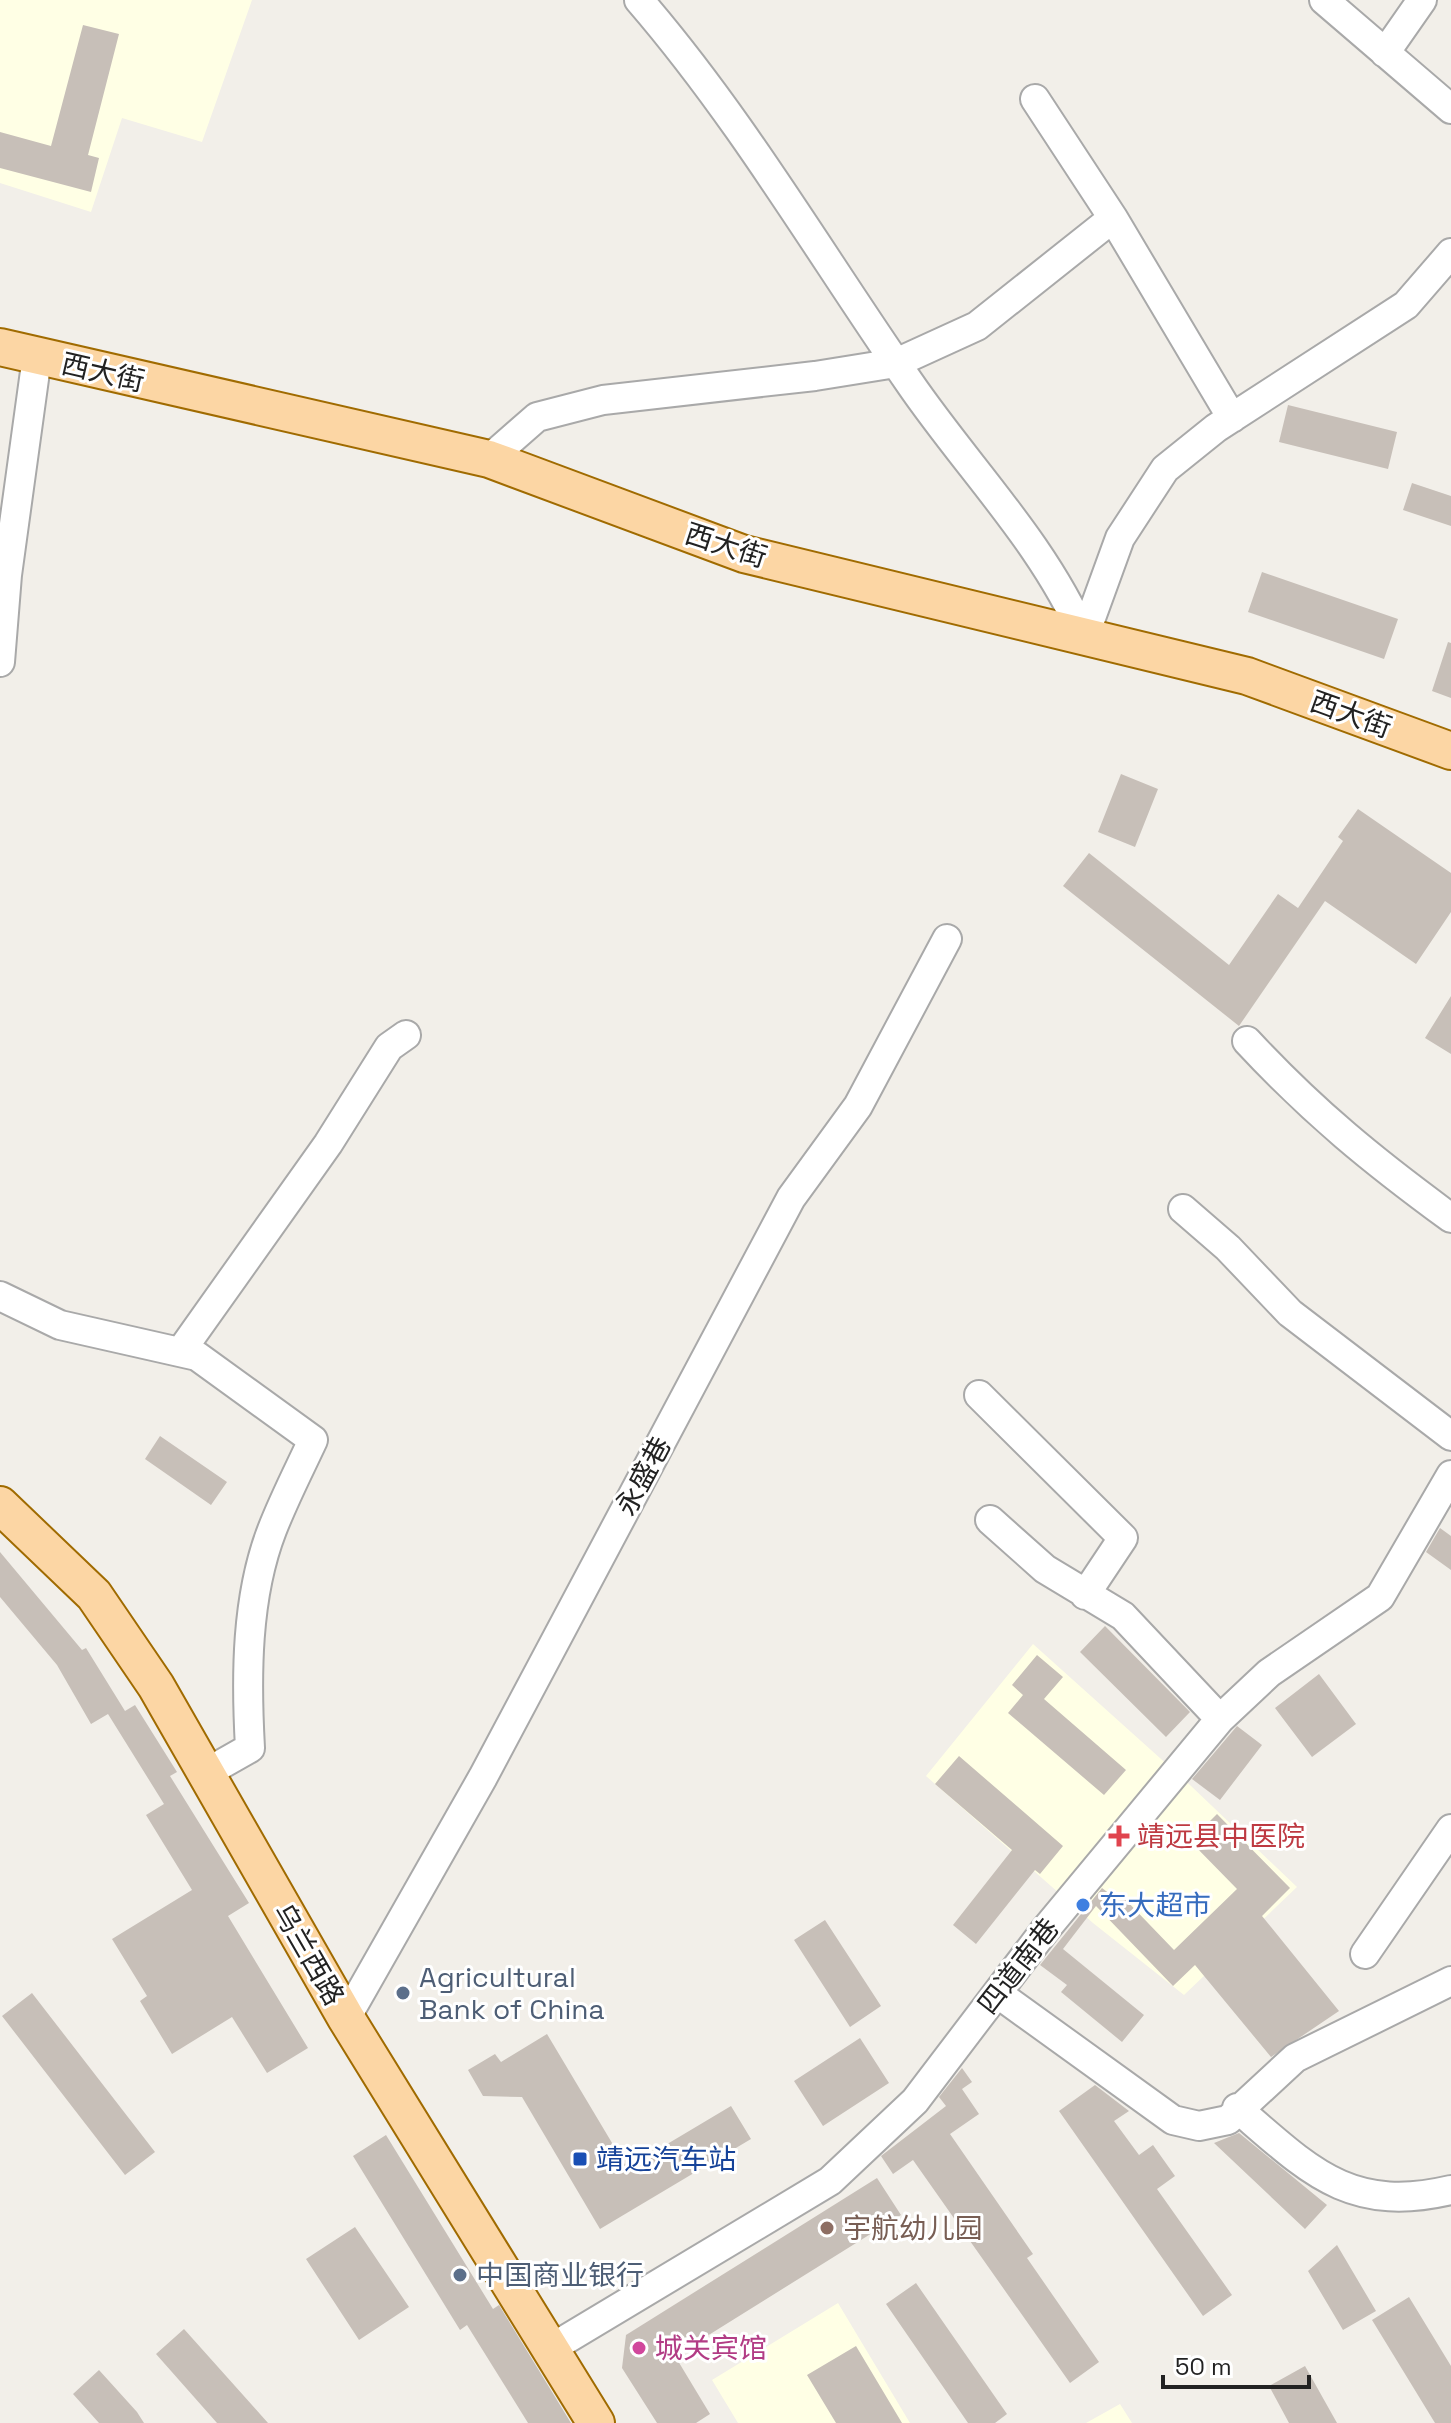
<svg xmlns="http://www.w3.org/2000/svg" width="1451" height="2423" viewBox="0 0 1451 2423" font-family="'Space Grotesk','Noto Sans SC',sans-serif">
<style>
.education{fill:#ffffe5}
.building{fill:#c7bfb8}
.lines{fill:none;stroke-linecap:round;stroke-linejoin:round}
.minor-casing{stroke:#a9a9a9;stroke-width:32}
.major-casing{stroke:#a06b00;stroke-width:40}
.minor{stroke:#fff;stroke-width:28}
.major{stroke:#fcd6a4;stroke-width:36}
.health-dot{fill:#e0444e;stroke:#fff;stroke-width:3}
.shop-dot{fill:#3f7fe0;stroke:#fff;stroke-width:3}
.service-dot{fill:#5c6f8a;stroke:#fff;stroke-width:3}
.transit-dot{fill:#1a4fb4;stroke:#fff;stroke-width:3}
.education-dot{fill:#8d6e63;stroke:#fff;stroke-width:3}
.hotel-dot{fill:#d1479c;stroke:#fff;stroke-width:3}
.labels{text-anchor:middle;stroke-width:6;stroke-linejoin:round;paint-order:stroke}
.street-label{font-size:28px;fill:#222;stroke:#fff}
.health-label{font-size:28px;fill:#be3a42;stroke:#fff;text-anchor:start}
.shop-label{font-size:28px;fill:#366cbe;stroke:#fff;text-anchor:start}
.service-label{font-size:28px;fill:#4e5e75;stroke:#fff;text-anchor:start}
.transit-label{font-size:28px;fill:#164399;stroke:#fff;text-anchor:start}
.education-label{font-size:28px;fill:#785e54;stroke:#fff;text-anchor:start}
.hotel-label{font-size:28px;fill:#b23c85;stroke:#fff;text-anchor:start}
</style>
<rect width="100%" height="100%" fill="#f2efe9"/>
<path class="education" d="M0 0H252L202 142 122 118 91 212 0 183Z
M1033 1644 1190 1785 1297 1887 1184 1995 1093 1923 926 1776Z
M838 2303 910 2423H738L712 2380Z
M1120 2404 1132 2423H1086Z"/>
<path class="building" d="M83 25 119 34 88 155 99 158 91 192 0 168V132L51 146Z
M1288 405 1397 432 1388 469 1279 442Z
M1412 483 1451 496V526L1403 510Z
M1262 572 1398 619 1384 659 1248 612Z
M1448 642 1451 643V698L1432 691Z
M1121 774 1158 789 1135 847 1098 832Z
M1358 809 1451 873V912L1416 964 1325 901 1239 1026 1063 886 1089 853 1229 965 1278 894 1298 908 1343 841 1338 837Z
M1451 996V1054L1425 1038Z
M160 1436 227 1482 211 1505 145 1459Z
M1440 1528 1451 1536V1570L1426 1552Z
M0 1552 82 1650 86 1648 125 1711 135 1705 177 1772 170 1776 249 1903 228 1916 308 2048 267 2073 232 2017 172 2054 140 2001 147 1996 112 1939 192 1890 146 1815 164 1804 108 1714 91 1724 57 1665 0 1597Z
M1105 1626 1190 1712 1166 1737 1080 1652Z
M1037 1655 1063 1677 1044 1699 1126 1770 1104 1795 1008 1713 1023 1695 1012 1685Z
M1319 1674 1356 1724 1312 1757 1275 1708Z
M1237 1726 1262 1745 1220 1800 1192 1779Z
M959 1756 1063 1846 1040 1874 1035 1870 976 1944 953 1925 1012 1850 935 1784Z
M1217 1814 1290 1888 1262 1916 1339 2011 1271 2057 1195 1965 1173 1986 1096 1906 1063 1949 1144 2015 1122 2042 1061 1992 1067 1985 1040 1965 1102 1888 1119 1901 1123 1897 1174 1950 1237 1889 1190 1841Z
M825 1920 881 2006 850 2027 794 1940Z
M32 1993 155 2152 125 2175 2 2016Z
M547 2034 627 2168 731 2106 751 2139 600 2229 522 2097 483 2096 468 2070 495 2054 501 2062Z
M860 2038 889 2083 823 2126 794 2081Z
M962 2068 972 2082 962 2089 979 2114 950 2134 1033 2254 1027 2258 1099 2362 1070 2383 913 2160 893 2174 881 2156 946 2106 939 2097Z
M1095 2085 1129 2111 1114 2121 1139 2155 1153 2145 1175 2176 1157 2189 1232 2295 1203 2316 1059 2111Z
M1239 2133 1327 2205 1305 2229 1214 2143Z
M386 2135 493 2309 499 2305 571 2423H528L467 2325 460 2330 353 2156Z
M877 2178 901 2215 675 2356 710 2414 696 2423H657L622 2368 626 2335Z
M355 2227 409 2307 359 2340 306 2259Z
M1337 2245 1376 2311 1343 2330 1308 2271Z
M916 2283 1007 2414 995 2423H968L886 2304Z
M1409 2297 1451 2366V2423H1435L1372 2320Z
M184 2329 268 2423H217L156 2354Z
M856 2346 902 2423H836L807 2375Z
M1305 2366 1337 2423H1289L1269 2386Z
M99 2370 137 2412 144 2423H99L73 2394Z"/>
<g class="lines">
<g class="minor-casing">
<path id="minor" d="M639 0C741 118 820 254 909 382 967 467 1043 542 1084 637
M1324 0 1451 109
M1385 53 1422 0
M1035 99 1113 218 1232 418
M489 459 537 417 603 400 815 376 896 363 977 326 1113 218
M1084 637 1120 538 1165 469 1216 428 1406 305 1451 253
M0 662 7 575 37 357
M1247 1041C1313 1112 1373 1161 1451 1218
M1183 1209 1228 1248 1290 1313 1451 1436
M0 1296 60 1325 197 1356 313 1440C299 1470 284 1499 272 1530 246 1597 246 1677 250 1748L206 1773
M181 1351 328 1144 389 1047 406 1035
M979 1395 1123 1538 1085 1595
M990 1520 1045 1569 1123 1616 1220 1719
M1365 1954 1451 1829
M997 1993 1173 2120 1199 2126 1228 2120 1295 2058 1451 1981
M346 2018 483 1777 791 1198 858 1106 947 939
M1237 2108C1309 2170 1349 2214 1451 2190
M550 2349 830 2181 915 2101 1045 1930 1220 1719 1269 1673 1380 1597 1451 1475"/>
</g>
<g class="major-casing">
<path id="major" d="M0 347 489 459 744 554 1247 676 1451 751
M0 1505 94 1595 156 1686 346 2018 596 2423"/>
</g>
<use href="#minor" class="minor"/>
<use href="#major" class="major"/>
</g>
<path class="health-dot" d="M1115 1824h8v8h8v8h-8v8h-8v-8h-8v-8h8z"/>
<circle class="shop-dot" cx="1083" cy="1905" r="8"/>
<g class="service-dot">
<circle cx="403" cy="1993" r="8"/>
<circle cx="460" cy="2275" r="8"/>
</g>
<rect class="transit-dot" x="572" y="2151" width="16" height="16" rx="4"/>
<circle class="education-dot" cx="827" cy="2228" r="8"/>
<circle class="hotel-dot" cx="639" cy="2348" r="8"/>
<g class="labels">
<g class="street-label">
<text transform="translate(103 372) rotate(13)" y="10">西大街</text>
<text transform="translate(726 545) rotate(18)" y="10">西大街</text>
<text transform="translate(1351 714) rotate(20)" y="10">西大街</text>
<text transform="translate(643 1476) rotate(-62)" y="10">永盛巷</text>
<text transform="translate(309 1954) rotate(60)" y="10">乌兰西路</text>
<text transform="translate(1018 1966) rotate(-52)" y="10">四道南巷</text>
</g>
<g class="health-label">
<text x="1137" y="1846">靖远县中医院</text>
</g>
<g class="shop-label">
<text x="1099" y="1915">东大超市</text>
</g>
<g class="service-label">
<text x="419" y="1987">Agricultural<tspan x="419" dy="32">Bank of China</tspan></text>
<text x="476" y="2285">中国商业银行</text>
</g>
<g class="transit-label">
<text x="596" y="2169">靖远汽车站</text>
</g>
<g class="education-label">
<text x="843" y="2238">宇航幼儿园</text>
</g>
<g class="hotel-label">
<text x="655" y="2358">城关宾馆</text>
</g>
</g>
<path d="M1163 2375v12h146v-12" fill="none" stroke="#222222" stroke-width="4"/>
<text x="1175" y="2375" font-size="24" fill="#222222" stroke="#ffffff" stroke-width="6" paint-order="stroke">50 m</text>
</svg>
